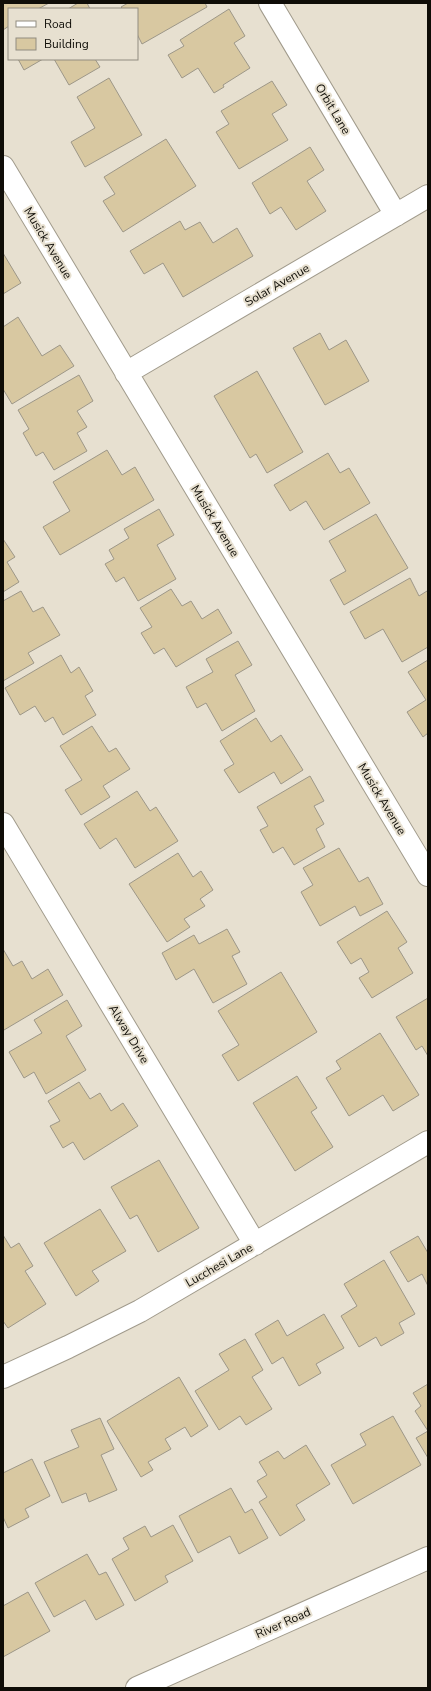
<svg xmlns="http://www.w3.org/2000/svg" width="431" height="1691" viewBox="0 0 431 1691" font-family="'Nunito Sans',sans-serif">
<style>
.building{fill:#d8c8a1;stroke:#9d9788}
.lines{fill:none;stroke-linecap:round;stroke-linejoin:round}
.minor-casing{stroke:#a19b8c;stroke-width:24}
.minor{stroke:#fff;stroke-width:22}
.labels{text-anchor:middle;stroke-width:4;stroke-linejoin:round;paint-order:stroke}
.street-label{font-size:12px;fill:#0f0d07;stroke:#e7e0d0}
</style>
<rect width="100%" height="100%" fill="#e7e0d0"/>
<path class="building" d="M3 3H49L38 9H9V26L3 30Z
M78 3H87L90 9H68Z
M128 3H205L207 7 142 44 137 34V9H123L121 7Z
M229 9 245 36 234 43 250 68 223 85 224 87 214 93 198 68 182 78 168 55 184 46 180 40Z
M18 59H43L24 70Z
M54 59H95L100 67 69 85Z
M109 78 142 135 85 167 71 142 95 128 77 97Z
M272 81 287 105 272 114 288 140 239 169 216 132 229 124 221 111Z
M166 139 196 186 123 232 103 201 115 194 104 177Z
M310 147 324 170 307 181 326 211 296 230 281 207 270 214 252 183Z
M180 221 185 230 200 222 213 243 237 228 253 256 183 297 163 263 144 274 130 251Z
M3 253 21 283 3 294Z
M18 317 42 356 60 345 74 366 12 404 3 389V327Z
M320 333 329 350 346 340 369 381 325 405 293 348Z
M257 371 303 452 267 473 256 454 250 458 214 396Z
M79 375 93 401 77 411 87 427 77 433 87 451 54 470 43 452 36 456 23 433 29 429 18 410Z
M107 450 122 475 135 467 154 500 60 555 43 527 70 511 53 482Z
M328 453 340 473 349 468 370 503 324 530 306 501 290 511 274 485Z
M159 509 174 535 157 545 176 579 138 601 124 577 116 582 105 564 114 559 109 550 129 538 124 529Z
M376 514 408 568 344 605 330 580 346 571 329 541Z
M3 539 15 557 7 562 19 582 3 592Z
M410 578 419 596 427 591 428 593V647L402 662 383 629 365 639 350 612Z
M171 589 182 606 191 601 202 619 218 609 232 633 176 667 164 648 154 654 141 633 152 627 140 608Z
M21 591 33 612 43 607 60 635 28 653 34 663 3 681V601Z
M238 641 252 665 235 675 255 711 222 731 206 703 197 708 186 687 213 672 206 659Z
M61 655 71 673 79 667 93 691 85 696 96 715 63 735 53 717 45 722 35 706 20 715 5 688Z
M428 660V733L423 737 407 712 426 700 408 672Z
M256 718 271 742 281 735 303 770 281 784 274 772 239 793 224 770 234 764 220 741Z
M92 726 109 752 116 748 130 769 103 786 110 797 81 815 65 790 82 780 60 746Z
M310 776 324 801 314 806 324 824 316 829 325 847 294 865 283 847 273 853 260 830 268 826 257 807Z
M137 791 150 811 156 807 178 841 135 868 116 838 100 849 84 824Z
M339 848 359 882 368 877 383 904 360 916 355 906 320 926 301 892 313 885 303 868Z
M178 853 193 877 201 871 213 890 200 899 205 906 184 919 190 927 167 942 129 884Z
M387 911 407 942 398 948 413 973 372 998 359 978 369 972 361 958 351 964 337 942Z
M227 929 240 952 232 956 247 984 213 1003 194 969 176 980 162 953 194 935 199 944Z
M3 949 13 966 22 961 32 979 48 969 63 995 4 1030 3 1027Z
M281 972 317 1032 238 1081 222 1055 239 1045 218 1011Z
M428 998V1056L422 1046 416 1050 396 1017Z
M67 1000 82 1026 66 1036 86 1070 46 1094 34 1072 24 1078 9 1052 42 1033 34 1020Z
M380 1033 419 1095 393 1111 383 1095 349 1116 326 1078 341 1069 336 1061Z
M297 1076 317 1108 311 1112 333 1147 295 1171 253 1103Z
M79 1082 90 1099 100 1093 111 1111 123 1103 138 1126 84 1160 73 1142 63 1148 50 1126 60 1121 48 1101Z
M159 1160 199 1228 158 1252 137 1215 130 1219 111 1187Z
M100 1209 126 1251 92 1271 99 1281 76 1296 44 1243Z
M3 1235 11 1248 19 1243 33 1266 25 1271 46 1304 8 1328 3 1321Z
M418 1236 428 1253V1286L422 1274 408 1282 390 1252Z
M384 1260 415 1314 399 1323 404 1333 381 1346 376 1337 359 1347 341 1316 357 1306 344 1284Z
M324 1314 344 1348 316 1364 321 1373 299 1386 283 1357 272 1364 255 1334 278 1320 287 1336Z
M245 1339 263 1370 252 1377 272 1409 246 1425 240 1416 219 1430 195 1391 229 1370 219 1354Z
M179 1377 208 1426 191 1437 185 1427 165 1439 171 1449 148 1462 153 1470 141 1477 107 1421Z
M428 1384V1458L416 1438 428 1431 415 1411 421 1406 413 1393Z
M393 1416 421 1465 353 1504 331 1465 366 1445 360 1434Z
M100 1418 114 1449 101 1455 117 1490 89 1502 86 1493 62 1503 44 1462 79 1447 71 1430Z
M306 1445 330 1484 296 1505 305 1520 280 1536 259 1502 267 1497 257 1481 267 1475 259 1462 278 1451 284 1459Z
M32 1459 50 1496 25 1509 29 1517 8 1528 3 1517V1473Z
M231 1488 245 1513 252 1509 268 1538 239 1554 230 1536 198 1553 179 1516Z
M173 1525 193 1561 165 1576 168 1582 135 1601 112 1559 129 1549 123 1538 145 1526 151 1537Z
M87 1554 99 1575 106 1572 124 1605 96 1620 85 1600 54 1617 35 1583Z
M28 1592 50 1631 3 1657V1606Z"/>
<g class="lines">
<g class="minor-casing">
<path id="minor" d="M270 3 396 215
M3 167 428 875
M126 373 428 196
M3 824 255 1244
M3 1377 68 1347 140 1311 428 1142
M137 1688 428 1558"/>
</g>
<use href="#minor" class="minor"/>
</g>
<g class="labels">
<g class="street-label">
<text transform="translate(333 109) rotate(59)" y="4">Orbit Lane</text>
<text transform="translate(48 243) rotate(59)" y="4">Musick Avenue</text>
<text transform="translate(277 285) rotate(-30)" y="4">Solar Avenue</text>
<text transform="translate(215 521) rotate(59)" y="4">Musick Avenue</text>
<text transform="translate(382 799) rotate(59)" y="4">Musick Avenue</text>
<text transform="translate(129 1034) rotate(59)" y="4">Alway Drive</text>
<text transform="translate(219 1265) rotate(-30)" y="4">Lucchesi Lane</text>
<text transform="translate(283 1623) rotate(-24)" y="4">River Road</text>
</g>
</g>
<rect width="431" height="1691" fill="none" stroke="#0f0d07" stroke-width="8"/>
<rect x="8" y="8" width="130" height="52" fill="#e7e0d0" stroke="#918c80"/>
<rect x="16" y="21" width="20" height="6" fill="#ffffff" stroke="#918c80"/>
<text x="44" y="28" font-size="12" fill="#0f0d07">Road</text>
<rect x="16" y="38" width="20" height="12" fill="#d8c8a1" stroke="#918c80"/>
<text x="44" y="48" font-size="12" fill="#0f0d07">Building</text>
</svg>
